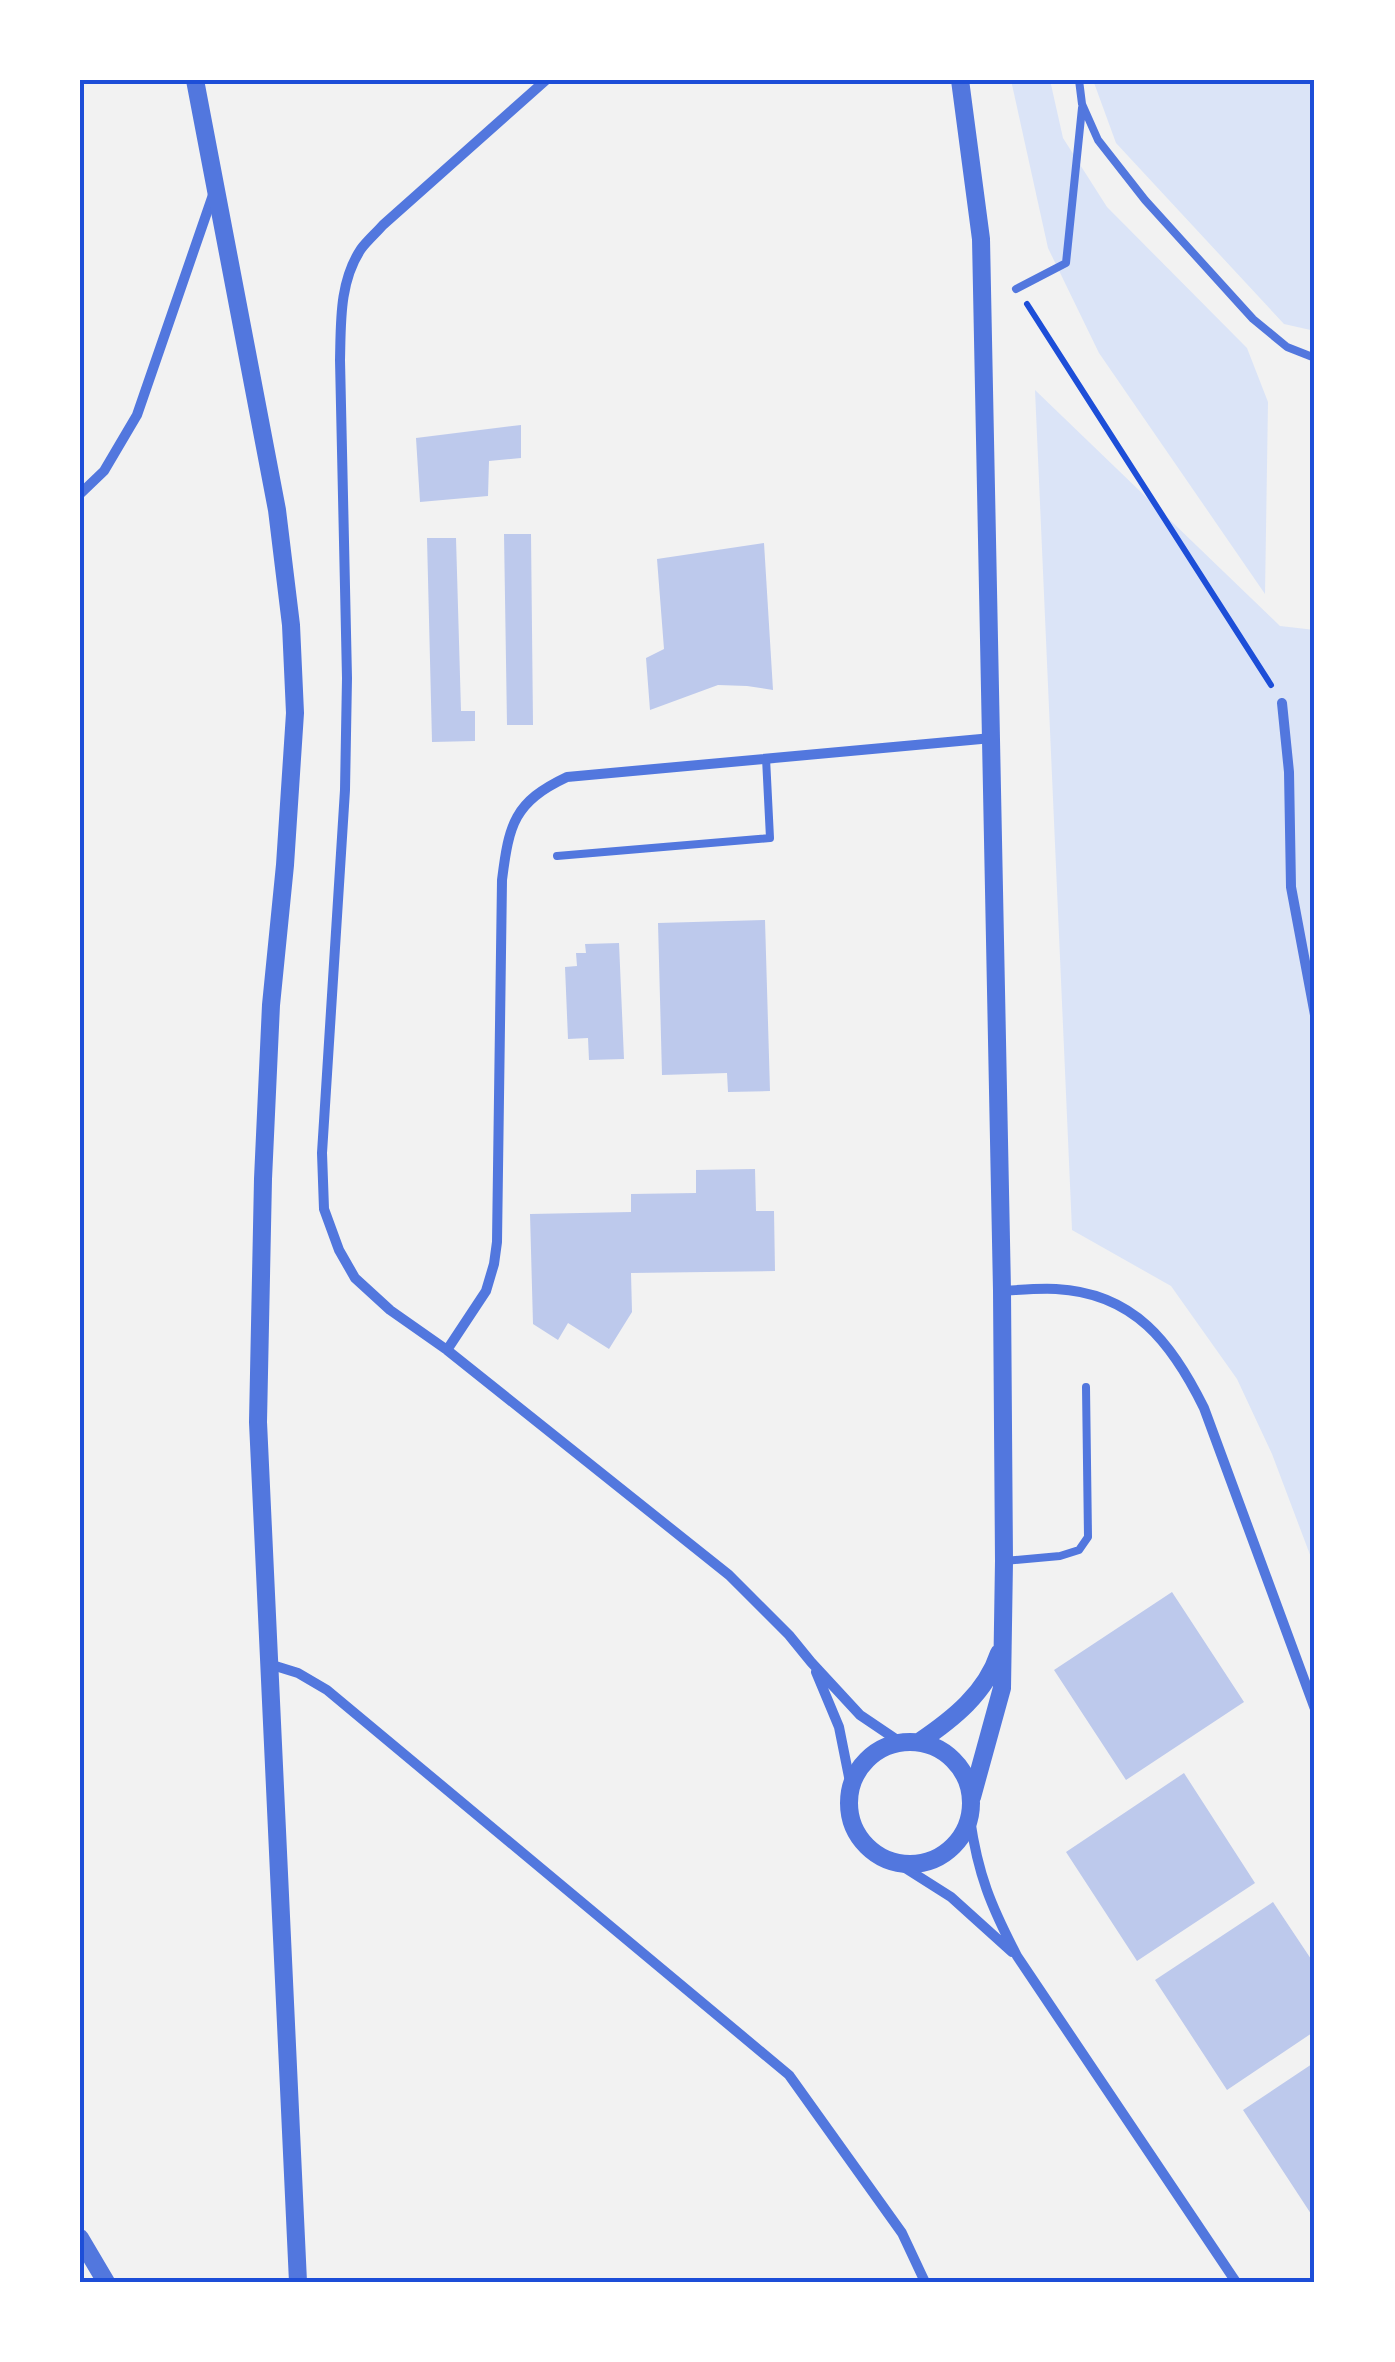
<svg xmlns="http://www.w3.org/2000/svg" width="1395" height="2362" viewBox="0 0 1395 2362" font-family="Montserrat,sans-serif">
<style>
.green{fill:#dbe4f7}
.building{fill:#bdc9ec}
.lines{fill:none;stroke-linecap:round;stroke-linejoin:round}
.path{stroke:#1d4ed8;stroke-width:6}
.service{stroke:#5277de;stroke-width:8}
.minor{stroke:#5277de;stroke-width:10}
.tertiary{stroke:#5277de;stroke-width:18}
.neatline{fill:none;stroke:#1d4ed8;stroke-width:4}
</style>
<rect width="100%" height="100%" fill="#f2f2f2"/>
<path class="green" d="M1011 80H1050L1063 138 1107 207 1247 348 1268 402 1265 594 1099 353 1048 248Z
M1093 80H1315V331L1284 324 1116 143Z
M1035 390 1280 626 1315 630V1568L1272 1454 1237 1379 1171 1286 1072 1230Z"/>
<path class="building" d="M521 425V458L489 461 488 496 420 502 416 438Z
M504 534H531L533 725H507Z
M427 538H456L461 711H475V741L432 742Z
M764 543 773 690 747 686 718 685 650 710 646 658 664 649 657 559Z
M765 920 770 1091 728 1092 727 1073 662 1075 658 923Z
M619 943 624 1059 589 1060 588 1038 568 1039 565 967 577 966 576 953H586L585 944Z
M755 1169 756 1211H774L775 1271 631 1273 632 1312 609 1349 568 1323 558 1340 533 1324 530 1214 631 1212V1194L696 1193V1170Z
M1172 1592 1244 1702 1126 1780 1054 1670Z
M1184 1773 1255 1883 1137 1961 1066 1852Z
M1273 1902 1315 1965V2031L1227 2090 1155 1980Z
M1315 2062V2220L1243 2110Z"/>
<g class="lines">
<path class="path" d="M1027 304 1271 685"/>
<path class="service" d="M1079 80 1082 104 1098 140 1145 200 1253 319 1287 347 1315 358
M1016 289 1066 263 1082 108
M557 856 770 838 766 758
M1004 1561 1060 1556 1079 1550 1088 1537 1086 1387"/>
<path class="minor" d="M546 80 383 225C376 233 367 241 361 249 339 282 341 323 340 360L347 678 345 790 322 1153 324 1209 339 1250 355 1278 390 1310 447 1350 729 1575 789 1635 811 1662 860 1715 900 1742
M80 494 104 471 137 415 214 192
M1282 703 1289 772 1291 887 1315 1015
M1002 1291C1020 1290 1038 1288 1056 1289 1134 1293 1172 1343 1204 1408L1315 1709
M447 1350 486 1291 494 1264 497 1242 502 880C509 824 514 802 567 777L992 738
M269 1664 298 1673 327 1690 789 2075 902 2233 925 2282
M816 1672 839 1727 851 1787
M970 1819C978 1875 991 1906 1017 1956L1236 2282
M899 1864 951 1897 1012 1952"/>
<path class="tertiary" d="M195 80 277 510 291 625 295 713 285 865 271 1005 263 1179 258 1422 298 2282
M960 80 981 239 1002 1291 1004 1561 1002 1688 972 1797
M849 1803a61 61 0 1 1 122 0a61 61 0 1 1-122 0Z
M919 1742C953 1719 986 1693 999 1653
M80 2238 106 2282"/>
</g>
<rect width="1395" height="2362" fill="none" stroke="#ffffff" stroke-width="165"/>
<rect x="82" y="82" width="1230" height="2198" class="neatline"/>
</svg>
